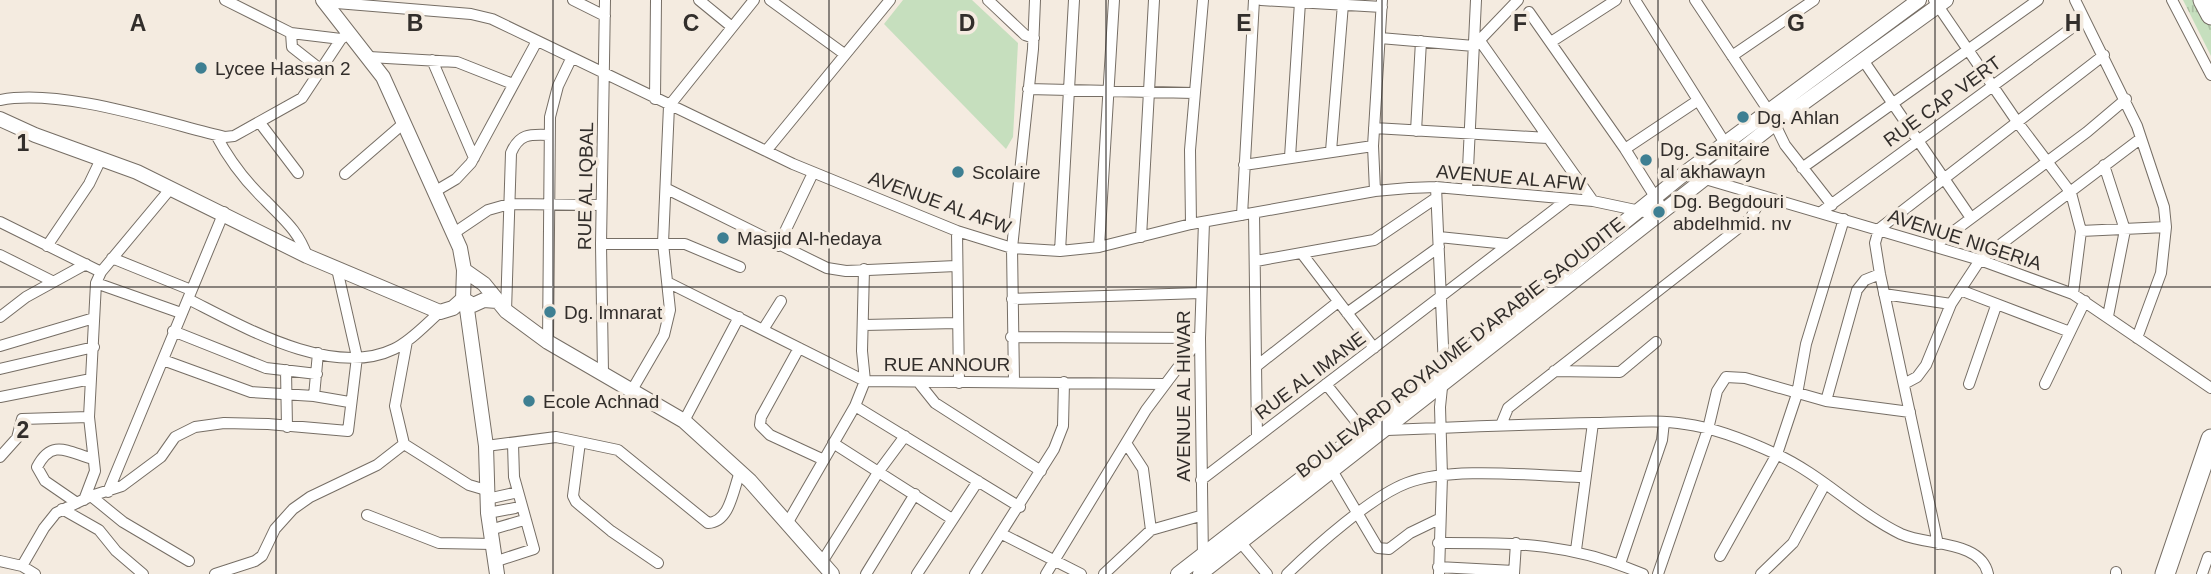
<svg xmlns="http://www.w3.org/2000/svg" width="2211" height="574" viewBox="0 0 2211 574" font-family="Arial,sans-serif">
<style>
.grass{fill:url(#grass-tufts)}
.garden{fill:#c6dfbe}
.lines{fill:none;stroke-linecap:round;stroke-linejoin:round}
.street-casing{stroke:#766e65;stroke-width:12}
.secondary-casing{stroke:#766e65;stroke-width:16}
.highway-casing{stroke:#766e65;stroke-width:21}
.street{stroke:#fff;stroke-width:10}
.secondary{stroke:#fff;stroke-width:14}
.highway{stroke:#fff;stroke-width:19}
.grid{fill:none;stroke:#322e2b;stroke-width:2;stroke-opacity:0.55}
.poi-dot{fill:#3e7f92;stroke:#f4ebe0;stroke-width:2.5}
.labels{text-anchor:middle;stroke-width:7;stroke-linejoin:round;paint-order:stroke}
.poi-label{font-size:19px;fill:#322e2b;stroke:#f4ebe0;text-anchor:start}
.street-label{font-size:19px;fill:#322e2b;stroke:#f4ebe0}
.grid-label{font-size:23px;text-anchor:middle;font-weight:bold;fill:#322e2b;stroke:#f4ebe0;stroke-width:7;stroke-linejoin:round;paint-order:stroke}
</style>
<defs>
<pattern id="grass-tufts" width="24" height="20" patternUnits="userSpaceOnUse" patternTransform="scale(1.75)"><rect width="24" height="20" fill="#c6dfbe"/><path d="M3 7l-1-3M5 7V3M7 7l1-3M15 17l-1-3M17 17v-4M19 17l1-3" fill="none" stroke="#abc0a3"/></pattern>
</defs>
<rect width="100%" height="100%" fill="#f4ebe0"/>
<path class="grass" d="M2183 0H2198L2211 23V56Z"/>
<path class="garden" d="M903 0H972L1018 43 1013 137 1006 149 884 24Z"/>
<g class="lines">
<g class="street-casing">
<path id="street" d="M225 0 291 33 341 39
M573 0 605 16
M699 0 732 27
M770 0 843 53
M988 0 1025 35 1034 38
M1261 0 1382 7
M1635 0 1725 143
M1695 0 1768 110 1785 145 1832 205
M1934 0 2018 123 2071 193 2081 231 2073 294
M2075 0 2137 126 2164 207 2166 227 2161 273 2137 338
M2172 0 2211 75
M324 2 471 14 492 19 793 164 957 231 1012 248 1060 251 1099 247 1191 224 1375 191 1409 188 1436 187 1593 201 1659 215
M1529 12 1625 149 1664 211
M291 33 292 47 320 69
M1380 38 1474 46 1518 0
M1480 41 1593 201
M1551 42 1616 0
M1732 56 1814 0
M369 57 457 62 513 84
M432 60 474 158
M1863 60 1971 218
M1028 89 1194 93
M655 99 656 0
M0 100C62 88 162 122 225 137L234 136 302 98 341 39 350 33
M260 123 298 173
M1374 128 1548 138
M1416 131 1421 41
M216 135C229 160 245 181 265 200 283 219 298 230 307 256
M1625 149 1697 101
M766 151 890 0
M1331 151 1343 4
M1290 157 1300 2
M1244 165 1373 146
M2104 165 2125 230 2108 316
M1802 168 2038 0
M1685 173 1980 260 2073 294 2211 388
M345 174 404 123
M1436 187 1444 368 1440 407 1442 476 1439 574
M667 189 827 268 846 271 956 266
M1467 190 1476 0
M1375 191 1373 146 1382 0
M434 192 456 179 471 163 537 41
M1821 212 2084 19
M1254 213 1257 437
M1242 215 1254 0
M0 222 101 272
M1191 224 1190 150 1203 0
M957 231 959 383
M2081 231 2166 227
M454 233 488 210 509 204 601 205
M1141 237 1154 0
M1439 237 1507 244
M601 244H685L740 267
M47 246 89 184 101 159
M778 246 813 173
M1934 246 2087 132 2126 99
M1099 247 1114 0
M1060 251 1074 0
M0 255 52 281
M1303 255 1374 348
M112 258 191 290
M1256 261 1374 240 1436 198
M96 283 181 313
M669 283 865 381 1164 384
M1960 290 2070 332
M1884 294 1951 304
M188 299C242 326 332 379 394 349 411 341 426 324 440 312
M1012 299 1201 293
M506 311 511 153C519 134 529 134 549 135
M1347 313 1439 247
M0 317 26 297 86 264
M864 325 957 323
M764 328 781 301
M173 331 266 368 317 374
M1011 337 1200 338
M407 341 395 406 404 444 469 485 486 490
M548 342 550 117 558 86 571 59
M0 346 94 318
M799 348 761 417 760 425 770 435 824 460
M163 360 251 392 314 396 349 402
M1258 365 1338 302
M0 369 94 347
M286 370 287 427
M1554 371 1620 372 1656 342
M603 372 601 244 605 0
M1014 382 1012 248 1033 49 1035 0
M919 383 935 403 1041 471
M1326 384 1366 434
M1904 384 1917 377 1926 365 1951 304 1980 260 2140 139
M1969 384 1996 306
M2045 384 2085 301
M632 390 664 335 670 310 663 243 669 106 754 0
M314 396 318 353
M0 397 91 379
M1826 401 1857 290 1865 280 1880 274
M855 406 1020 507
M684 421 739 317
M1501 425 1508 408 1518 400 1750 219 1762 197
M1387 430C1456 427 1525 424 1595 423 1624 423 1656 419 1685 424 1716 428 1748 441 1776 454 1822 475 1856 512 1901 534 1927 546 1981 540 1988 574
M580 442 618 450 708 523C730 522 733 490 740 472
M833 443 952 519
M1126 443 1143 469 1151 530
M486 446 556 437 580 442 573 496 576 502 611 531 658 563
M0 457 17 438 22 419 89 417
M1333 472 1378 548 1389 549 1410 533 1439 519
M1201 480 1568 199
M108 492 224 212
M91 496 123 522 189 561
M487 499 518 492
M84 500 95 471 89 417 96 283 101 272 171 188
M77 503 45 481 37 467C52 438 68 452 93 459
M62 509 99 530 116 551 143 574
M488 513 515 508
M367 515 439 543 493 544
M788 522 855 406 865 381 862 351 864 269
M490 530 524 520
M1002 534 1081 574
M1236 537 1267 574
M1438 543C1516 543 1569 542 1643 574
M1938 544 1880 274 1875 243 1879 229 2104 55
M1576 550 1593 423
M1720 556 1777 454 1797 394 1806 344 1844 219
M1203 560 1200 338 1204 222
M0 561 22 566 35 574
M497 561 534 549 514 477 513 444
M822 562 879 471 905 436
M1620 564 1662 440 1664 422
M22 566 44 528 56 513 91 496 122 486 161 457 175 437 195 427 224 423 268 424 348 431 357 357 337 269
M1438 567 1514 571
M215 574 255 561 262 556 275 529 293 509 310 497 377 465 404 444
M866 574 915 494
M917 574 978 481
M975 574 1054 449 1063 426 1064 382
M1046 574 1146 410 1200 338
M1104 574 1151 530 1200 516
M1287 574C1315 547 1372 496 1407 483 1451 466 1536 476 1585 477
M1514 574 1516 543
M1658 574 1708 429 1717 391 1726 377 1745 378 1826 401 1910 412
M1761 574 1793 543 1825 484
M2116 574V572
M2202 574 2208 557"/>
</g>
<g class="secondary-casing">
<path id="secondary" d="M323 0 383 77 460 248 464 270 463 299 473 305 484 300 497 301
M0 119 35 135 137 172 307 256 440 312 453 308 463 299
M464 270 484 284 506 311 548 342 684 421 750 481 832 574
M466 302 486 446 488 513 497 574
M1178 574 1444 368 1685 173 1919 0
M1200 574 1773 125 1946 0"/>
</g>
<g class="highway-casing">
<path id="highway" d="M2203 0 2211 15
M2165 574 2211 439"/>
</g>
<use href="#street" class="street"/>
<use href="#secondary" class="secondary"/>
<use href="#highway" class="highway"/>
</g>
<path class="grid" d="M276 0V574M553 0V574M829 0V574M1106 0V574M1382 0V574M1658 0V574M1935 0V574M0 287H2211"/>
<g class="poi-dot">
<circle cx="201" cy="68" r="7"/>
<circle cx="1743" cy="117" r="7"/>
<circle cx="1646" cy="160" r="7"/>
<circle cx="958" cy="172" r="7"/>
<circle cx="1659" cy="212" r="7"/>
<circle cx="723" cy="238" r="7"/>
<circle cx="550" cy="312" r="7"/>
<circle cx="529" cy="401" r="7"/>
</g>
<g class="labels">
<g class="poi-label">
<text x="215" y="75">Lycee Hassan 2</text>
<text x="1757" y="124">Dg. Ahlan</text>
<text x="1660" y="156">Dg. Sanitaire<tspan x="1660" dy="22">al akhawayn</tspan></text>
<text x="972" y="179">Scolaire</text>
<text x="1673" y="208">Dg. Begdouri<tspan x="1673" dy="22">abdelhmid. nv</tspan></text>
<text x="737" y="245">Masjid Al-hedaya</text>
<text x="564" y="319">Dg. lmnarat</text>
<text x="543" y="408">Ecole Achnad</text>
</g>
<g class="street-label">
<text transform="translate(1942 101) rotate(-36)" y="7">RUE CAP VERT</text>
<text transform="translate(1511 177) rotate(5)" y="7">AVENUE AL AFW</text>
<text transform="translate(585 186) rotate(-89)" y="7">RUE AL IQBAL</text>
<text transform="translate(940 202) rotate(20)" y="7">AVENUE AL AFW</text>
<text transform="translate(1965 239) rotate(18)" y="7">AVENUE NIGERIA</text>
<text transform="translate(1460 347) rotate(-38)" y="7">BOULEVARD ROYAUME D'ARABIE SAOUDITE</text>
<text x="947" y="371">RUE ANNOUR</text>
<text transform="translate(1310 375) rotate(-37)" y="7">RUE AL IMANE</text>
<text transform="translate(1183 396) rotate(-90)" y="7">AVENUE AL HIWAR</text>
</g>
</g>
<g class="grid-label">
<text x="138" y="31">A</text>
<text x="415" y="31">B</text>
<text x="691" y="31">C</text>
<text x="967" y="31">D</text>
<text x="1244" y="31">E</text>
<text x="1520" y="31">F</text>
<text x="1796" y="31">G</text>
<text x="2073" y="31">H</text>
<text x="23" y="151">1</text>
<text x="23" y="438">2</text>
</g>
</svg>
